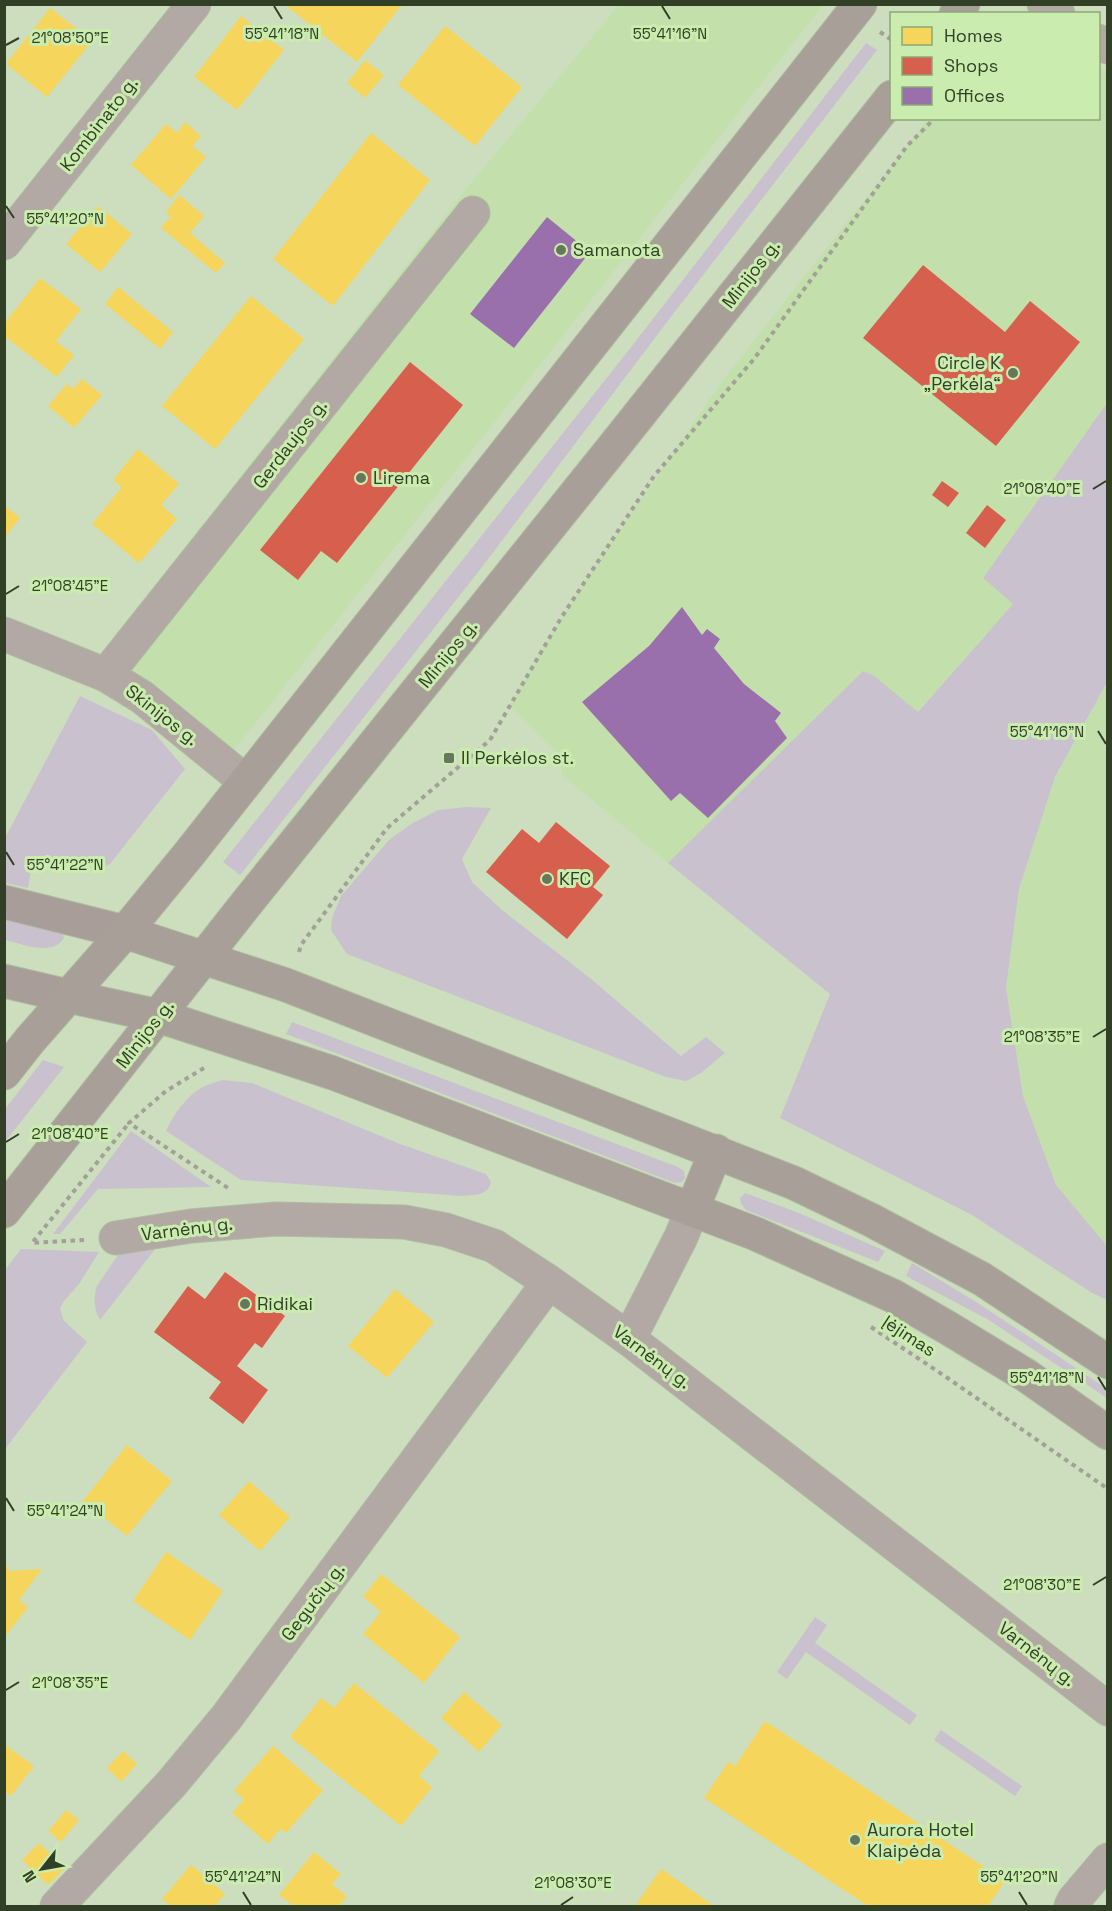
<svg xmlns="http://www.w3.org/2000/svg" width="1112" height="1911" viewBox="0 0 1112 1911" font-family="'Space Grotesk',sans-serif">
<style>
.built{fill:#c3e0ac}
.green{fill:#cac1ce}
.homes{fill:#f6d55c}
.shops{fill:#d6604d}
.offices{fill:#9970ab}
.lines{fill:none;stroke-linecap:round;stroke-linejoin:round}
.street-casing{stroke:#aebca1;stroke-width:35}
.secondary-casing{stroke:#aebca1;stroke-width:35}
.primary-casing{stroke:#aebca1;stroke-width:35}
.path{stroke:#a2a097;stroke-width:4;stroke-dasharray:4.5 4.5;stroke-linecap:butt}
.street{stroke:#b2a8a4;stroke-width:33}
.secondary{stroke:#a99d99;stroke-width:33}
.primary{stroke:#a89f98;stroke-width:33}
.ticks{fill:none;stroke:#313f26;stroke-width:2}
.poi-dot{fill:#67775b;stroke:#cbecaf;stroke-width:2}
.labels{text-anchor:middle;stroke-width:6;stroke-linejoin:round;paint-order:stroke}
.street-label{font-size:18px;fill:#313f26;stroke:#cbecaf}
.poi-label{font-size:18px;fill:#313f26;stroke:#cbecaf;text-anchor:start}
.ticks-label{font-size:15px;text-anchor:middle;fill:#313f26;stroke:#cbecaf;stroke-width:6;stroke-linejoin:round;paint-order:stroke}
</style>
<rect width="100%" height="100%" fill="#ccdebd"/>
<path class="built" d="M619 5H823L562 337 234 750 161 689 100 655 471 183Z
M1099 67 1107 73V403L983 578 1014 603 917 712 873 675 863 671 668 863 562 775 561 757 510 706 543 648 583 585 723 380 928 119 1098 118Z
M1107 682V1246L1056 1185 1023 1096 1006 988 1019 889 1055 777Z"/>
<path class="green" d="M866 43 877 50 670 318 482 567 240 875 223 862 632 346Z
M1107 403V682L1055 777 1019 889 1006 988 1023 1096 1056 1185 1107 1246V1300L1092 1293 972 1215 780 1118 830 994 668 863 863 671 873 675 918 712 1013 604 983 578Z
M80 696 152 730 185 769 110 864 102 868 33 857 28 888 5 883V838Z
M466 807 491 808 462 859 472 882 502 910 590 978 681 1056 706 1037 725 1053 701 1073 686 1081 666 1077 347 954 331 930 332 918 341 896 390 839 413 823 438 810Z
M5 918 62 931 64 938C52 957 23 944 5 940Z
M292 1022 678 1167 684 1171 685 1178 682 1182 675 1183 286 1034Z
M43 1060 64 1067 5 1142V1109Z
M222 1080 252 1083 400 1144 486 1174 491 1182C488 1196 474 1195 462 1196L241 1180 166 1131C174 1114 186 1096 203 1087 209 1084 216 1082 222 1080Z
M131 1131 211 1187 98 1189 60 1234H53Z
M745 1193 799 1213 885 1251 878 1262 746 1210 741 1204 740 1198Z
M156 1248 100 1320C94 1309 93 1298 97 1286L122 1249Z
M21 1249 99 1252 79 1284 63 1302 60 1309 64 1321 87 1342 5 1449V1270Z
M912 1263 981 1305 1107 1389V1398L987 1319 906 1276Z
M815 1617 827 1625 815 1643 917 1715 910 1725 806 1652 787 1679 777 1672Z
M941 1730 1022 1786 1015 1796 934 1740Z"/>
<path class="homes" d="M284 4H399L401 6 357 62Z
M50 8 92 41 47 97 6 64Z
M241 16 284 50 237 110 194 77Z
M445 26 522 87 475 146 398 85Z
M365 60 384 75 365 98 347 83Z
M185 122 201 136 192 146 206 157 171 199 131 165 166 124 177 133Z
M371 133 430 180 333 306 273 259Z
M179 195 204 216 190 233 225 263 216 273 161 228 171 216 166 212Z
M98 206 132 234 100 272 66 244Z
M40 278 81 309 56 341 74 355 57 377 4 336V324Z
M118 287 173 332 160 349 105 304Z
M251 296 304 339 215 449 162 406Z
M82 379 102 395 74 428 48 406 67 384 73 389Z
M138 449 179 484 161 505 177 519 139 563 92 524 122 487 113 480Z
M4 505 20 518 4 538Z
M395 1289 434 1322 387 1378 348 1346Z
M127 1445 172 1481 127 1536 83 1501Z
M249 1481 290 1517 260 1551 219 1515Z
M166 1552 223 1591 190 1640 133 1601Z
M4 1562 9 1571 42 1569 19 1600 28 1607 4 1638Z
M381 1574 460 1637 424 1683 363 1634 381 1612 363 1597Z
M354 1683 439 1751 419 1776 432 1787 401 1826 290 1737 321 1698 334 1708Z
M464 1692 502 1725 479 1752 441 1718Z
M765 1721 1005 1881 988 1906H868L704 1798 728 1762 735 1766Z
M4 1744 34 1766 11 1796 4 1791Z
M273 1746 323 1790 286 1833 280 1829 268 1844 232 1813 244 1799 234 1791Z
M123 1751 137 1764 121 1782 107 1768Z
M66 1810 79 1820 61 1842 48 1831Z
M39 1843 65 1868 48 1885 22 1860Z
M314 1852 341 1874 332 1884 347 1897 339 1906H294L279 1895Z
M191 1865 225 1894 214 1906H171L162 1899Z
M661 1869 714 1906H635Z"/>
<path class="shops" d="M923 265 1005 332 1030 301 1080 342 996 446 863 338Z
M410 362 463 405 337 563 321 551 298 580 260 550Z
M942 481 959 493 948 507 932 495Z
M987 505 1006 520 985 548 966 533Z
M556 822 610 866 593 887 603 895 567 939 486 872 522 829 539 843Z
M225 1272 285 1316 262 1348 255 1343 237 1366 268 1390 243 1424 209 1398 221 1382 154 1332 188 1286 205 1299Z"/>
<path class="offices" d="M547 217 590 252 514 348 470 314Z
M682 607 702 635 707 629 720 639 714 648 744 684 781 713 775 721 787 738 708 818 680 793 671 801 582 702 649 646Z"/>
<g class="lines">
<g class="street-casing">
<path id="street" d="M1044 4 1058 14
M1098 41 1108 47
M4 243 194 4
M4 634 106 675 142 697 245 781
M106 675 473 213
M116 1238 191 1226 276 1219 404 1222 446 1230 494 1246 549 1282 629 1339 1108 1709
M629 1339 681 1237 692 1210
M57 1906 172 1783 226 1718 549 1282
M1071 1906 1074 1900 1108 1860"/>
</g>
<g class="secondary-casing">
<path id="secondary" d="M4 902 125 932
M4 981 68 996"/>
</g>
<g class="primary-casing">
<path id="primary" d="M956 14 963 4
M125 932 286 985 794 1183 871 1220 982 1279 1108 1362
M68 996 159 1016 333 1073 756 1234 893 1296 948 1328 1027 1376 1108 1433
M4 1073 30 1040 125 932 189 854 860 4
M692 1210 716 1151
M4 1211 246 904 615 445 892 97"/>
</g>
<path class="path" d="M880 32 892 40
M299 952 301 945 387 828 490 740 561 618 654 476 754 359 907 146 935 118
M204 1068 166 1091 129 1123 228 1188
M84 1240 32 1243 129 1123
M871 1327 949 1379 1108 1489"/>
<use href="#street" class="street"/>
<use href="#secondary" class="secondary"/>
<use href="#primary" class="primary"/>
</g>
<path class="ticks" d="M274 6 282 19M662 6 670 19M6 45 19 38M6 206 14 218M1093 489 1106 481M6 594 19 586M1098 731 1106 744M6 852 14 865M1093 1037 1106 1029M6 1142 19 1134M1098 1377 1106 1390M6 1498 14 1511M1093 1585 1106 1577M6 1690 19 1682M243 1892 251 1905M1019 1892 1027 1905M561 1905 573 1897"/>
<g class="poi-dot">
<circle cx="561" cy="250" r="6"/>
<circle cx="1013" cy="373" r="6"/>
<circle cx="361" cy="478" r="6"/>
<rect x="443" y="752" width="12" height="12" rx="3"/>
<circle cx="547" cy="879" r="6"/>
<circle cx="245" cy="1304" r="6"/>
<circle cx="855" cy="1840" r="6"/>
</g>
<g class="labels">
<g class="street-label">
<text transform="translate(99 124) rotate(-52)" y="6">Kombinato g.</text>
<text transform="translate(751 274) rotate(-52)" y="6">Minijos g.</text>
<text transform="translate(290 444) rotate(-52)" y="6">Gerdaujos g.</text>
<text transform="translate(448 654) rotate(-51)" y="6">Minijos g.</text>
<text transform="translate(162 715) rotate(38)" y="6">Skinijos g.</text>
<text transform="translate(145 1034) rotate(-52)" y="6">Minijos g.</text>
<text transform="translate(187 1229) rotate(-7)" y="6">Varnėnų g.</text>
<text transform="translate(909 1336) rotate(33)" y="6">Įėjimas</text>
<text transform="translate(652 1357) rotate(37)" y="6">Varnėnų g.</text>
<text transform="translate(313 1602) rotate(-53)" y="6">Gegučių g.</text>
<text transform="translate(1037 1654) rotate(38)" y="6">Varnėnų g.</text>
</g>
<g class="poi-label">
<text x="573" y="256">Samanota</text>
<text x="1001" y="369" text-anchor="end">Circle K<tspan x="1001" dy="21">„Perkėla“</tspan></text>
<text x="373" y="484">Lirema</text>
<text x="461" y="764">II Perkėlos st.</text>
<text x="559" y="885">KFC</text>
<text x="257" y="1310">Ridikai</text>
<text x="867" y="1836">Aurora Hotel<tspan x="867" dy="21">Klaipėda</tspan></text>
</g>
</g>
<g class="ticks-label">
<text x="282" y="39">55°41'18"N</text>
<text x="670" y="39">55°41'16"N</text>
<text x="70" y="43">21°08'50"E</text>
<text x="65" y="224">55°41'20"N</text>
<text x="1042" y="494">21°08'40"E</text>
<text x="70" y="591">21°08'45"E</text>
<text x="1047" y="737">55°41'16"N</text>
<text x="65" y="870">55°41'22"N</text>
<text x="1042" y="1042">21°08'35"E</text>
<text x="70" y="1139">21°08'40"E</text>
<text x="1047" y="1383">55°41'18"N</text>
<text x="65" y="1516">55°41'24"N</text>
<text x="1042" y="1590">21°08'30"E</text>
<text x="70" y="1688">21°08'35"E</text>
<text x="243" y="1882">55°41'24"N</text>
<text x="1019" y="1882">55°41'20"N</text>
<text x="573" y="1888">21°08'30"E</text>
</g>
<rect width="1112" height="1911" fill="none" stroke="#313f26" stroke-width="12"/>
<rect x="890" y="12" width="210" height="108" fill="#cbecaf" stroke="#8da778" stroke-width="1.5"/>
<rect x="902" y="27" width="30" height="18" fill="#f6d55c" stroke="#8da778" stroke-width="1.5"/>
<text x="944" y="42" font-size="18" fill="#313f26">Homes</text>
<rect x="902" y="57" width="30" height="18" fill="#d6604d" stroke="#8da778" stroke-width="1.5"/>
<text x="944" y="72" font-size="18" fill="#313f26">Shops</text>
<rect x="902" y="87" width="30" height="18" fill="#9970ab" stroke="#8da778" stroke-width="1.5"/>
<text x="944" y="102" font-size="18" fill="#313f26">Offices</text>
<g transform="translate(42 1869) rotate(239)" stroke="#cbecaf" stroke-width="4.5" paint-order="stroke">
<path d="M0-4.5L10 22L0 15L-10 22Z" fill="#313f26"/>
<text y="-9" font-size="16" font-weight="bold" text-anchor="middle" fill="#313f26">N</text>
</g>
</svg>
